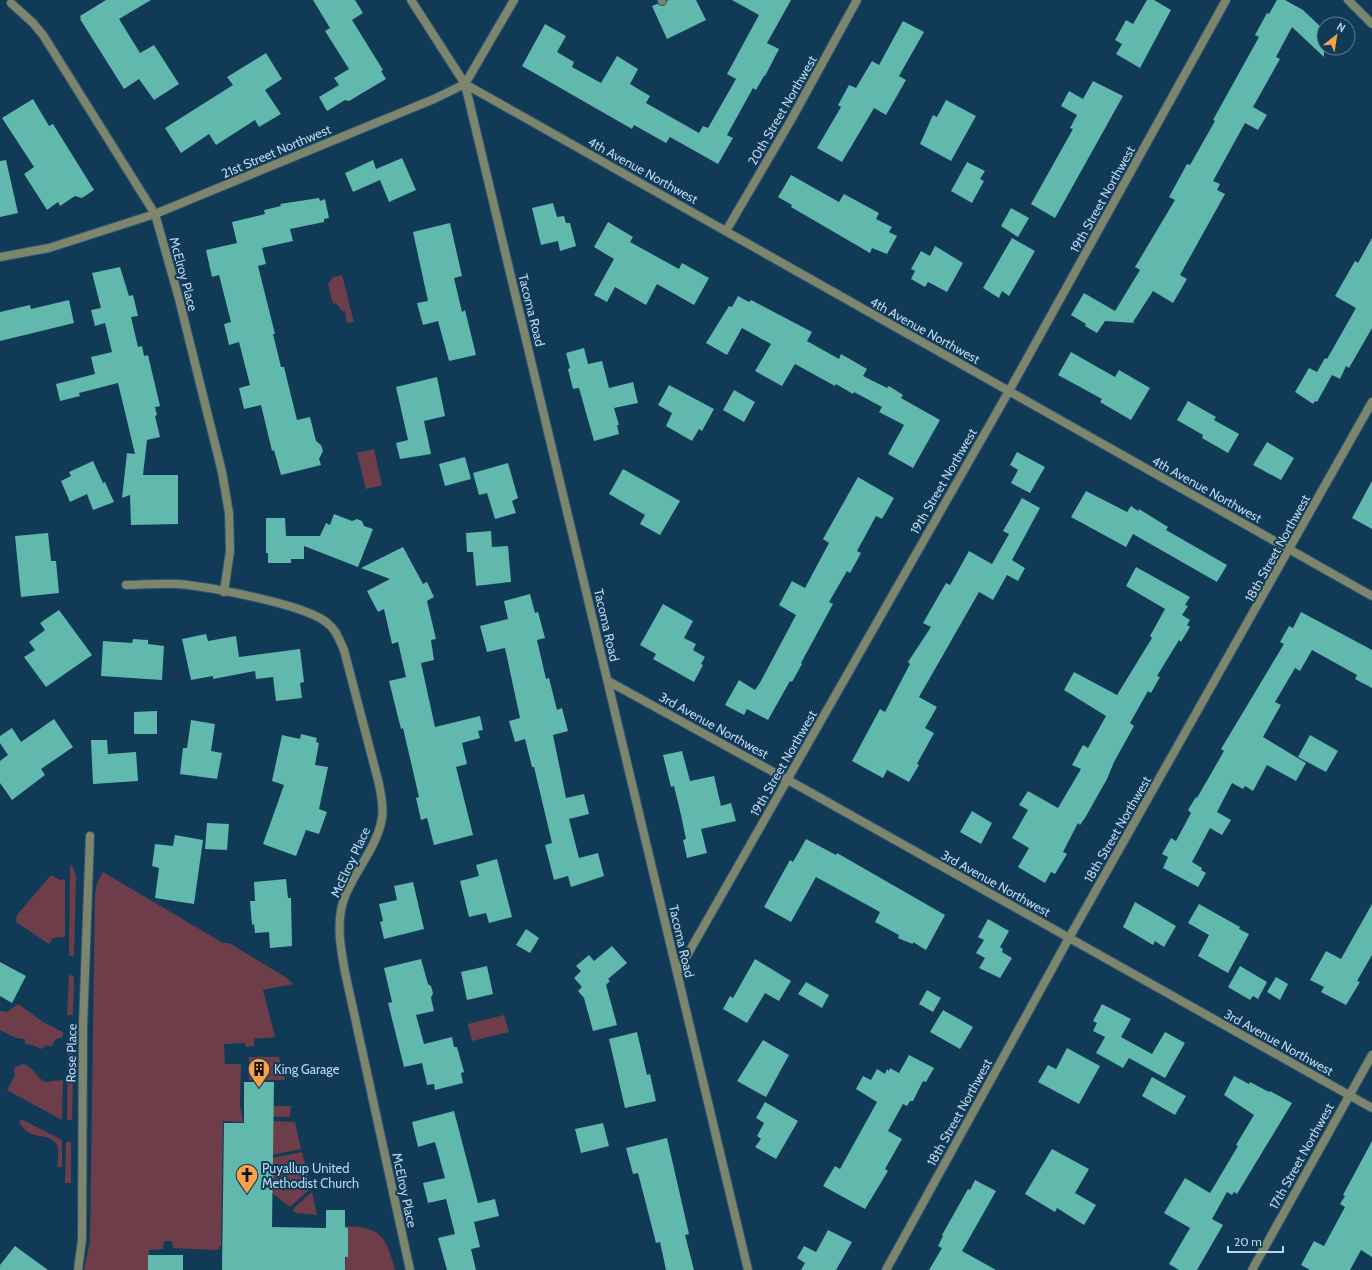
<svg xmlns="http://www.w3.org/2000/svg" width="1372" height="1270" viewBox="0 0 1372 1270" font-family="Cabin,sans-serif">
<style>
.green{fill:#6d3e4a}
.building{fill:#61b8ac}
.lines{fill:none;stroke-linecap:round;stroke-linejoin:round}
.service-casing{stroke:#2f5672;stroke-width:10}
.minor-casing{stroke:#2f5672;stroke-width:10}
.service{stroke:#7d866d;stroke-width:8}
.minor{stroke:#7d866d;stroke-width:8}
.labels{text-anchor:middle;stroke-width:4;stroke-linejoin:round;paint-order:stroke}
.street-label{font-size:13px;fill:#bad5ec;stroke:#113a57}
.poi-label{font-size:13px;fill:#bad5ec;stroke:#113a57;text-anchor:start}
</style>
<rect width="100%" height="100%" fill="#113a57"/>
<path class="green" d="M342 275 354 322 347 323 345 311H342L336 303 333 304 328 284 333 277Z
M374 449 382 485 366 489 357 453Z
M70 864 74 869 76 876 74 957 69 955Z
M103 872 223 943H229L287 978 293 984 263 990 275 1037 254 1039V1046L246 1047 245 1043 224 1044 225 1064H241L240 1106 243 1122 223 1121 221 1246H219V1249L215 1250 173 1248 172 1241H164L163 1249 149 1250 148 1270H84L90 1241 95 894 97 883Z
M51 875 60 880 65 879V937L53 938 49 944 16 922 17 915Z
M69 975 74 976 73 1015H67Z
M18 1004 43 1022 63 1032V1037L56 1039 51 1047 47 1045 41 1049 33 1045 25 1044V1039L16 1038 0 1030V1011L7 1012Z
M504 1015 509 1032 472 1041 468 1024Z
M68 1032H74L72 1120H67Z
M249 1057H279L285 1080H249Z
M24 1064C33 1067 37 1078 45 1082L63 1080 62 1120 7 1090 15 1075 14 1070 15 1067Z
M274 1106H291L290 1117 250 1116Z
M23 1120 62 1140V1167H57C58 1161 59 1153 58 1148 53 1129 29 1144 19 1121Z
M272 1121 295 1122 301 1149 272 1155Z
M66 1142H71V1183H65Z
M302 1152 311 1188 290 1207 272 1193V1158Z
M312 1192 317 1215 296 1213 293 1211 294 1208Z
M345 1226C381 1227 386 1236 395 1270H345L348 1228Z"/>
<path class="building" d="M106 0H151L119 19 140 53 154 45 179 84 154 100 139 79 124 89 80 19 81 18 80 16Z
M313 0H355L363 13 352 20 383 70 381 71 386 79 349 101 345 100 327 111 319 97 339 85 334 78 349 69 325 31 330 28Z
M668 0H696L706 20 667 39 652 6 657 4 664 6Z
M732 0H791L767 43 779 49 765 76H764L756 90 753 88 727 135 733 138 718 164 670 137 666 143 634 125 632 129 522 66 545 24 566 36 557 52 574 62 572 67 601 83 617 56 638 69 630 84 650 96 646 103 699 133 703 126 708 128 736 79 727 74 759 15Z
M1147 0H1154L1171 10 1140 68 1116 54 1122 44 1115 40 1126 20 1133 24Z
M1277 0H1285L1303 10 1324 30V57L1292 27 1276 57 1280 59 1253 107 1267 115 1258 130 1245 123 1213 181 1220 184 1217 190 1225 194 1180 275 1187 279 1173 303 1153 291 1133 322 1135 323 1105 321 1097 333 1085 326 1086 324 1071 315 1084 293 1115 311 1140 270 1135 267 1175 200 1169 197 1187 164 1190 165 1215 121 1213 120 1259 37 1255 35 1267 13 1269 14Z
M903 21 924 32 899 76 906 80 886 115 874 108 842 162 817 148 841 107 838 105 849 85 856 88 872 61 879 65Z
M266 53 282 79 265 90 281 114 259 127 255 120 216 145 209 134 181 153 165 128 233 85 227 77Z
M1093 81 1123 96 1055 218 1031 204 1073 129 1070 128 1077 115 1061 106 1069 91 1083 99Z
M33 99 49 126 53 124 94 190 82 198 75 196 60 206 58 202 47 210 24 174 34 167 2 118Z
M946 100 976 116 951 161 920 144 933 115 937 117Z
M402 158 416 190 389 202 380 180 353 192 345 173 373 160 376 169Z
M6 160 18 213 0 217V161Z
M967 162 985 171 980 179 984 181 972 203 951 191Z
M791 175 839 202 844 194 879 213 876 219 892 227 889 232 897 236 887 254 872 248 870 253 791 207 792 205 778 197Z
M319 198 320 201 325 199 329 218 324 219V222L290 229 293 241 262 248 266 264 258 266 275 334H273L281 367H284L297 420 310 417 316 441 321 445 323 451 319 459 321 465 281 475 274 450 272 451 261 405 244 409 239 388 250 385 239 342 229 345 224 324 231 322 219 275 212 277 206 250 237 243 232 222 265 214 264 210 281 206 280 204Z
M553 203 557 217 564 216 566 223H570L576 246 560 251 558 241 541 245 532 208Z
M1011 208 1029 218 1018 237 1001 226Z
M608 222 633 237 630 242 679 269 682 263 709 278 694 305 657 284 646 305 615 287 607 302 594 295 614 259 594 247Z
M450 223 462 276 454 278 462 312 465 310 476 355 449 361 438 321 423 325 417 303 428 301 413 232Z
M1012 238 1035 251 1009 296 1002 291 999 298 983 288Z
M1372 238V328L1349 368 1346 366 1340 379 1332 375 1317 402 1315 401 1313 404 1295 392 1309 368 1317 372 1325 358 1327 359 1356 308 1335 296 1355 261 1358 263Z
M935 246 963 263 947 292 928 282 925 287 911 279 915 271 911 269 921 251 930 256Z
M120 267 129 296 133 295 138 316 131 317 138 347 142 346 144 356 148 355 160 406 155 407 157 415 155 416 160 437 147 440 143 475H178V524L131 525 130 495 122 498 127 453 135 454 118 383 79 393 80 396 60 401 56 384 95 374 91 357 112 352 105 323 95 326 91 310 101 308 92 273Z
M738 296 749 302 751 300 812 332 807 341 839 359 841 354 867 369 863 376 887 388 889 386 903 395 901 398 940 420 913 468 888 454 904 425 879 412 882 407 854 392 853 394 836 384 835 386 795 364 782 386 755 371 771 344 742 328 727 355 706 343 729 306 732 307Z
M69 300 74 323 0 341V312L30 305 31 309Z
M584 348 588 364 602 361 609 388 633 382 638 403 614 408 619 425H617L619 434 594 441 579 388 573 389 568 369 570 368 566 353Z
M1071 352 1115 377 1119 370 1150 388 1131 420 1100 402 1102 399 1058 375Z
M437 377 445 416 424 421 431 454 400 459 396 443 408 440 396 387Z
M669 385 714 409 702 431 699 429 692 441 666 426 672 413 658 405Z
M734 390 755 402 744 422 723 410Z
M1188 401 1216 417 1214 420 1239 434 1228 453 1202 438 1203 435 1177 420Z
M1267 442 1294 458 1281 480 1253 465Z
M1017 452 1045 467 1030 493 1011 483 1018 470 1010 465Z
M465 457 471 479 445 486 439 464Z
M93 461 103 483 105 482 114 502 93 510 87 494 70 502 61 481 71 476 69 472Z
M508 463 518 498 512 501 516 513 495 519 487 493 479 495 473 473Z
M623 469 680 501 660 535 640 524 645 515 609 494Z
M858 477 894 498 882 519 876 516 857 551 861 553 850 573 847 571 829 602 833 604 801 663 802 664 792 682 790 681 768 720 747 709 744 715 725 705 739 680 755 690 761 681 796 615 779 605 792 581 805 588 829 543 823 539Z
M1372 481V529L1352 518Z
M1086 491 1127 512 1131 506 1138 511 1139 509 1168 527 1166 530 1227 565 1217 582 1133 534 1126 547 1071 517Z
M1022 498 1040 508 1012 560 1025 568 1018 581 1007 575 993 600 979 592 919 697 937 707 925 728 934 733 917 764 919 765 909 782 887 770 883 778 852 761 880 709 885 712 910 664 908 662 931 627 923 623 946 583 950 585 969 551 992 564 1009 534 1003 531Z
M334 514 352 521 357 519 362 521 364 526 373 529 358 567 304 546V559H291V563H268V553H266V518H285L286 536H320L326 523 330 525Z
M491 531 492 547 508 546 511 582 476 586 473 552H467L466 533Z
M48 533 51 561H56L59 593 21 597 15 536Z
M403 547 423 584 427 582 434 597 427 601 436 639 431 640 434 660 421 663 435 727 480 716 483 730 478 731 480 738 462 743 467 764 456 767 473 835 434 845 427 818 421 820 416 798 419 797 403 728 401 729 389 681 406 677 398 642 392 644 384 609 378 612 367 591 390 579 361 568Z
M1136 567 1190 597 1185 605 1188 606 1182 615 1190 620 1187 625 1190 627 1181 642 1179 640 1157 676 1160 677 1151 693 1148 691 1130 723 1134 726 1114 762 1107 779 1085 818 1080 825 1078 823 1063 852 1067 854 1055 874 1051 872 1045 883 1018 867 1029 848 1012 838 1028 810 1019 805 1028 791 1058 808 1081 769 1072 765 1083 745 1088 748 1106 716 1064 690 1074 672 1117 695 1152 638 1150 636 1165 609 1126 586Z
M530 594 535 613 538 612 545 638 537 640 546 679 549 678 557 710 562 708 568 731 553 735 566 798 584 794 589 814 569 819 579 858 598 853 604 876 571 887 568 876 554 880 545 845 552 843 534 767H532L525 739 515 742 509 721 520 718 505 648 487 652 480 626 508 619 504 601Z
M663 604 693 621 684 638 696 644 693 650 705 657 701 664 703 665 694 682 653 659 656 654 640 645Z
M59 610 92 655 46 687 24 657 35 650 29 642 45 630 40 623Z
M1301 612 1372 650V688L1355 679 1357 675 1312 650 1300 671 1295 668 1275 702 1281 705 1263 737 1306 763 1296 781 1267 765 1253 791 1245 786 1243 789 1232 783 1217 812 1231 820 1222 835 1210 828 1192 862 1202 868 1201 870 1206 873 1198 887 1163 868 1168 857 1162 854 1171 838 1176 841 1191 813 1188 810 1196 797 1197 798 1224 751 1221 749 1284 644 1280 642 1289 626 1293 628Z
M206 634 208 641 236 636 239 657 300 649 304 682 300 683 302 698 276 701 273 677 256 679 255 671 213 679V676L191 680 182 639Z
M133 639 148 640V644L164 646 162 680 101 676 103 641 132 643Z
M157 711V734H134V712Z
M54 719 73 747 41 769 45 775 12 800 0 783V761L8 755 0 743V736L12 728 21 742Z
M191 720 215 724 211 751 222 753 217 779 180 774 183 748H187Z
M301 734 317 738 316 742 319 743 315 765 328 767 319 809 327 812 319 834 306 830 296 856 263 844 284 785 272 781 282 735 300 739Z
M1310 735 1338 751 1326 772 1298 757Z
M91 740H107L108 754 136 752 138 781 93 784Z
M682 751 690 781 714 776 721 806 731 803 736 821 701 829 707 853 687 858 683 840 686 839 681 815 674 786 671 787 663 755Z
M972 811 992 823 981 844 960 832Z
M207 823 229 824 227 850 205 849Z
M175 835 203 840 194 904 155 898 159 868 152 866 155 844 173 846Z
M806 839 836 855 837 853 945 915 926 950 913 942V944L905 941 898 938 899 935 875 922 880 912 816 877 791 922 764 907 790 860 793 862Z
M497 859 512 917 489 923 486 913 469 917 460 881 479 876 476 865Z
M286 879 288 898H291L292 946 270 948 269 932 255 933 254 924 252 925 250 901H255L254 882Z
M413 882 424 929 384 939 380 922 383 921 379 904 397 900 394 886Z
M1135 902 1176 926 1164 947 1155 941 1153 945 1123 927Z
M1199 904 1240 927 1239 929 1249 934 1228 973 1198 956 1209 935 1188 923Z
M1372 904V955L1357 981 1360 982 1346 1005 1321 992 1324 987 1310 980 1326 951 1341 959Z
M988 919 1009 931 1000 947 1003 949 1002 952 1012 958 1000 978 979 968 985 958 976 953 984 940 978 937Z
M526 929 539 938 530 953 516 945Z
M612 946 627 963 608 979 610 981 606 985 617 1025 593 1031 584 998 578 991 582 987 574 978 581 971 576 966 589 955 594 961Z
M421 959 428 984 431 986 433 993 431 998 434 1011 416 1015 424 1044 452 1037 454 1047H457L464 1072 461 1073 463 1083 435 1090 434 1084 427 1085 422 1063 404 1067 388 1003 392 1002 384 968Z
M755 959 791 981 779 1001 765 993 747 1023 723 1009 730 996 733 998Z
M0 962 26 976 12 1003 0 996Z
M487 966 493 994 467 1000 461 972Z
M1240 966 1267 982 1258 999 1253 996 1250 1000 1228 987Z
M1276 977 1288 984 1280 1000 1267 992Z
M806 982 829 995 822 1008 798 994Z
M927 990 941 998 933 1012 919 1004Z
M1102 1004 1131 1019 1121 1037 1152 1054 1165 1032 1185 1043 1165 1078 1129 1058 1123 1068 1096 1053 1105 1037 1093 1031 1097 1023 1093 1021Z
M943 1010 973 1027 960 1049 930 1032Z
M637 1032 647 1075 650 1074 656 1101 625 1108 609 1039Z
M763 1040 789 1055 766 1097 737 1081Z
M1067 1048 1100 1066 1079 1104 1038 1082 1048 1065 1056 1069Z
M909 1055 934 1068 926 1082 923 1081 913 1101H910L907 1106 903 1104 888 1131 902 1139 885 1169 888 1171 865 1209 823 1186 835 1166 840 1169 877 1102 856 1089 863 1076 871 1080 877 1069 885 1074 887 1069 889 1071 890 1068 899 1073Z
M1234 1076 1249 1084 1250 1082 1269 1092 1270 1091 1292 1103 1237 1194 1234 1192 1232 1195 1227 1192 1212 1219 1223 1225 1197 1270H1179L1169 1264 1190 1228 1164 1213 1185 1178 1210 1193 1238 1146 1236 1145 1254 1115 1224 1095Z
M1152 1077 1186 1096 1175 1115 1142 1096Z
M244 1082H274L272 1227 326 1228V1210H345V1227L348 1228V1257H345V1270H222L224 1123H244Z
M765 1102 798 1121 776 1159 755 1147 761 1139 757 1136 764 1123 756 1118Z
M454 1111 478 1203 495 1199 499 1216 474 1222 480 1247 471 1249 476 1270H447L438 1238 455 1234 446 1199 428 1203 423 1183 445 1178 435 1142 418 1147 412 1122Z
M603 1123 609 1146 581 1153 575 1129Z
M667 1138 689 1234 685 1235 694 1270H666L660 1242 656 1243 638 1173 633 1174 626 1148Z
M1372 1141V1257L1361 1250 1350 1270H1310L1301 1265 1314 1241 1324 1246 1345 1207 1340 1204 1345 1196 1343 1195Z
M1052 1149 1089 1169 1075 1193 1096 1205 1084 1225 1057 1208 1055 1212 1025 1194Z
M975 1180 996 1191 962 1251 996 1270H929L942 1248 938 1246 943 1236 942 1235 968 1189 970 1190Z
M828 1230 852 1242 836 1270H801L805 1263 797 1258 804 1246 816 1252Z
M15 1246 48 1270H0V1265Z
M148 1255H183V1270H148Z"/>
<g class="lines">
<g class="service-casing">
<path id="service" d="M662 0V1"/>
</g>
<g class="minor-casing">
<path id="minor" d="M411 0 465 84 748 1270
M1348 0 1372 24
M11 3 33 23 43 35 155 214 179 299 222 472 229 513 230 551 224 592
M465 84 1372 596
M726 231 791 120 857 0
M0 257 49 248 155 214 434 99 465 84 514 0
M126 585C143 585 161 583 178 584 210 587 303 604 326 622 336 629 339 639 344 650L379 784C381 796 384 807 382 818 377 849 352 873 343 902 336 926 341 949 345 972L410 1270
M608 681 806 790 1372 1108
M677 973 1009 391 1226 0
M78 1270 82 1239 83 1026 90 836
M886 1270 1069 938 1372 402
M1252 1270 1372 1055"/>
</g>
<use href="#service" class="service"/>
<use href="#minor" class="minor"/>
</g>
<defs>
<g id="building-pin" transform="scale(1.15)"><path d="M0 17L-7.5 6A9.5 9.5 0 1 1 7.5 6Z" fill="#f7a148" stroke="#113a57"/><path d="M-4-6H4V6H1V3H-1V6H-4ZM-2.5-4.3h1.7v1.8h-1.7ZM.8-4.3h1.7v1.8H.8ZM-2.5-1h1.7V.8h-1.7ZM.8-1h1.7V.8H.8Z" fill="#111"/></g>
<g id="church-pin" transform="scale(1.15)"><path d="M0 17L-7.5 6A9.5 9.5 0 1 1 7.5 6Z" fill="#f7a148" stroke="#113a57"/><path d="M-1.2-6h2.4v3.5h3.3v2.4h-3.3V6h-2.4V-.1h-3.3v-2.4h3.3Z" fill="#111"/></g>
</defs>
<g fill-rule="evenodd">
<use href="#building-pin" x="259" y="1069"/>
<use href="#church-pin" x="247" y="1175"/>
</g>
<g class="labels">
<g class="street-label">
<text transform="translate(782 110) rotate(-60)" y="5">20th Street Northwest</text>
<text transform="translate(276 151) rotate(-23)" y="5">21st Street Northwest</text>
<text transform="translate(643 170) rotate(29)" y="5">4th Avenue Northwest</text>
<text transform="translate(1102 199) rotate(-61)" y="5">19th Street Northwest</text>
<text transform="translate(184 274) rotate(75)" y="5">McElroy Place</text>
<text transform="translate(532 310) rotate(76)" y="5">Tacoma Road</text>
<text transform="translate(925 330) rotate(29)" y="5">4th Avenue Northwest</text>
<text transform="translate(943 481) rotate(-60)" y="5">19th Street Northwest</text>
<text transform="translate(1207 489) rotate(29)" y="5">4th Avenue Northwest</text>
<text transform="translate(1277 548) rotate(-61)" y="5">18th Street Northwest</text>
<text transform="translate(607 625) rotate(77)" y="5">Tacoma Road</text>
<text transform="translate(714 725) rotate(29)" y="5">3rd Avenue Northwest</text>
<text transform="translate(783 763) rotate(-60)" y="5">19th Street Northwest</text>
<text transform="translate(1117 829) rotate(-60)" y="5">18th Street Northwest</text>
<text transform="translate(350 862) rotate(-65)" y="5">McElroy Place</text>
<text transform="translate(996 883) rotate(29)" y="5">3rd Avenue Northwest</text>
<text transform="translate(682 941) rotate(77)" y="5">Tacoma Road</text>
<text transform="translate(1279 1042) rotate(29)" y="5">3rd Avenue Northwest</text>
<text transform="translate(71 1053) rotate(-89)" y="5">Rose Place</text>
<text transform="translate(959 1112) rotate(-61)" y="5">18th Street Northwest</text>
<text transform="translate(1301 1156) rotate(-61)" y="5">17th Street Northwest</text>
<text transform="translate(405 1190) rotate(78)" y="5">McElroy Place</text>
</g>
<g class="poi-label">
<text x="274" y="1074">King Garage</text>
<text x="262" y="1173">Puyallup United<tspan x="262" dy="15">Methodist Church</tspan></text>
</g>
</g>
<g transform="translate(1336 36) rotate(30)"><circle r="19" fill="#113a57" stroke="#557893"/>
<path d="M0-3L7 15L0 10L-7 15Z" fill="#f7a148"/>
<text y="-6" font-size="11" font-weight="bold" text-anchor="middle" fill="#bad5ec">N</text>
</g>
<path d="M1228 1246v6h55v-6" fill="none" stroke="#bad5ec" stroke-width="2"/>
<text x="1234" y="1246" font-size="12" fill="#bad5ec" stroke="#113a57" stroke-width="3" paint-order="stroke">20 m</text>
</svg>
